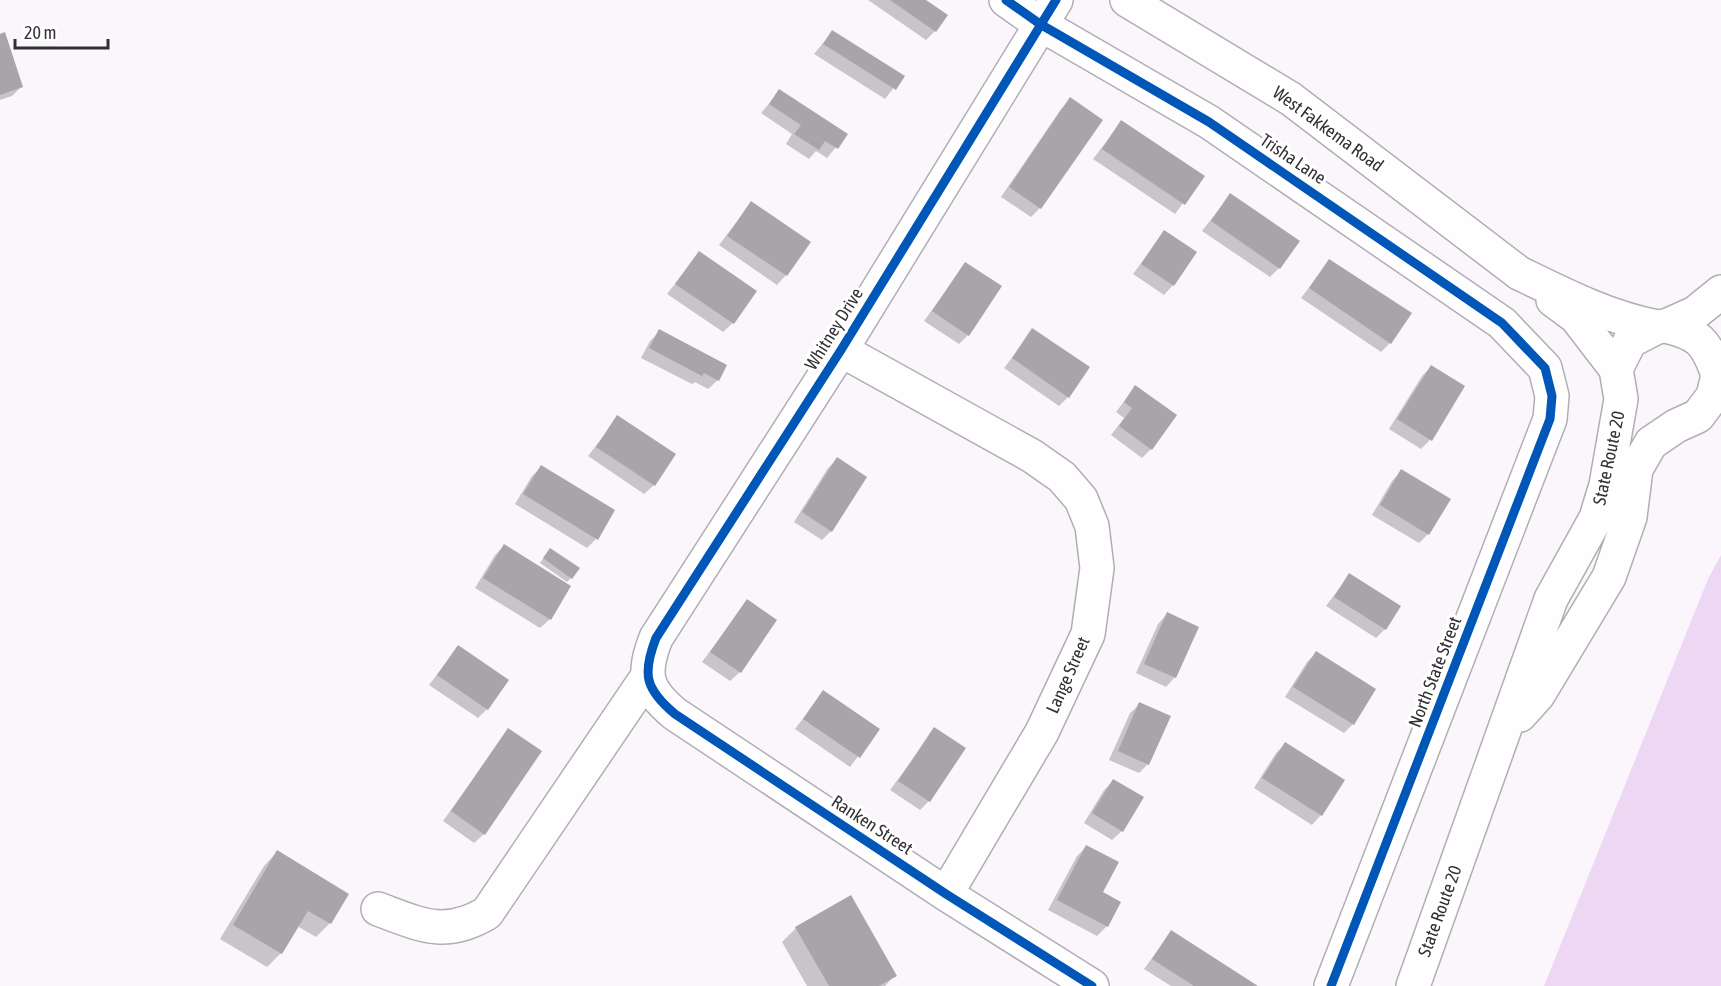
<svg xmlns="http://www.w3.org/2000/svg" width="1721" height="986" viewBox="0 0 1721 986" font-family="'Asap Condensed',sans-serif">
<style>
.green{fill:#eed7f3}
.shadow{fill:#0003}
.building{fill:#a8a5a9}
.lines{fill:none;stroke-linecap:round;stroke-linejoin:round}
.minor-casing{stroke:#b1aeb2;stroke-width:36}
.major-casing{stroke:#b1aeb2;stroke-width:36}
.minor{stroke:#fefeff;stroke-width:33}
.major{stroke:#fefeff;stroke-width:33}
.cycleway-casing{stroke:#fff;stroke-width:13}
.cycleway{stroke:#0057b8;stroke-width:9}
.labels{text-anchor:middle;stroke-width:6;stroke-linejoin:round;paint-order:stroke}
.street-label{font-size:18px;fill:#333033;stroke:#fff}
</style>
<rect width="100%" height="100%" fill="#fbf6fc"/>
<path class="green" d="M1721 555V986H1544L1708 579Z"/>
<path class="shadow" d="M868 0H924L935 31 926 40Z
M832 32 903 76 885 99 814 54Z
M0 35 21 87 12 96 0 100Z
M780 91 846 135 827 158 816 151 809 159 786 144 792 134 761 113Z
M1071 99 1040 208 1031 217 1001 197 1061 109Z
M1121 122 1202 177 1175 214 1093 159Z
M1230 195 1279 268 1270 277 1202 231Z
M751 203 786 275 777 285 719 245Z
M1164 232 1173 285 1164 295 1133 274Z
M699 253 733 323 723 332 667 294Z
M1329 261 1390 343 1381 352 1301 298Z
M965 264 968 335 959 344 924 321Z
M1033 330 1068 397 1059 406 1004 368Z
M660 331 718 380 708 389 695 382 692 384 641 358 650 341Z
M1431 367 1463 387 1430 440 1421 449 1389 429 1422 376Z
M1135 387 1151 449 1142 458 1111 435 1124 418 1116 412Z
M618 417 654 485 644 494 588 456Z
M837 459 831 531 822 540 794 522 828 468Z
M541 467 596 539 587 548 515 504 532 476Z
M1401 471 1428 534 1419 543 1372 515 1392 481Z
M504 546 550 619 540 628 475 588 495 555Z
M546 554 571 578 567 582 540 563Z
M1349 575 1385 629 1376 638 1326 606Z
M747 601 740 672 730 681 702 662Z
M1167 614 1175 677 1166 687 1136 673 1158 624Z
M458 647 487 709 478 718 429 685Z
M1316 653 1353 724 1344 733 1285 697 1307 662Z
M823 692 878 730 850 767 795 729Z
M1140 704 1148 764 1139 773 1109 760 1130 713Z
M935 729 929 801 920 810 890 790Z
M508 730 484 834 474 843 443 821Z
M1285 744 1343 781 1321 815 1312 825 1254 788 1276 753Z
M1113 781 1122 831 1112 840 1084 823 1104 790Z
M1086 847 1101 893 1119 903 1107 926 1097 936 1048 910 1077 856Z
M277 852 347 894 330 923 316 937 297 926 281 953 267 967 220 939 264 866Z
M851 897 895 975 885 986H807L782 942 796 928Z
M1171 932 1256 986H1171L1144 969Z"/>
<path class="building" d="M890 0H926L948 15 936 32Z
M832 30 905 76 896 90 823 44Z
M5 32 23 87 0 95V34Z
M779 89 848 134 838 149 825 141 819 150 794 134 801 125 769 104Z
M1070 97 1103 120 1041 209 1009 187Z
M1121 120 1205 176 1185 205 1102 149Z
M1230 193 1300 241 1280 269 1211 221Z
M751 201 811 242 787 276 727 236Z
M1164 230 1197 252 1174 286 1141 264Z
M699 251 757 291 734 324 675 284Z
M1329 259 1412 313 1391 344 1309 288Z
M965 262 1002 286 969 336 932 311Z
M1032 328 1090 367 1069 398 1012 358Z
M659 329 727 365 719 381 704 373 702 376 649 348Z
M1431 365 1465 386 1432 441 1397 419Z
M1135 385 1177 415 1152 450 1119 426 1132 408 1124 402Z
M617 415 676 454 655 486 596 447Z
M837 457 867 477 832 532 802 512Z
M541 465 615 510 598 540 523 494Z
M1401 469 1451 499 1429 535 1380 505Z
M504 544 571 586 551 620 483 578Z
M550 548 580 568 572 579 543 558Z
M1349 573 1401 606 1386 630 1334 597Z
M747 599 777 620 741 673 710 652Z
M1167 612 1199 627 1176 678 1144 664Z
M458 645 509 680 488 710 437 675Z
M1316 651 1376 689 1354 725 1293 687Z
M823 690 880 729 860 758 803 719Z
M1139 702 1171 716 1149 765 1118 751Z
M934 727 966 748 930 802 898 781Z
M508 728 542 751 485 835 451 811Z
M1285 742 1345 780 1322 816 1262 778Z
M1113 779 1144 797 1123 832 1092 813Z
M1086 845 1119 862 1103 892 1121 902 1108 927 1057 900Z
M277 850 349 894 331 924 308 911 282 954 233 925Z
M851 895 897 976 879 986H829L795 927Z
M1171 930 1258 986H1194L1152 959Z"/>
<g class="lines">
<g class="minor-casing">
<path id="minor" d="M1006 0 1040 24 1209 122 1502 323 1545 368 1552 396 1550 419 1331 986
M1056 0 841 350 656 638C642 674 645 689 675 714L946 894 1092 986
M1127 0 1291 99 1519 273
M841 350 1032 456 1062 477 1081 499 1092 526 1097 568 1088 634 1042 732 946 894
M378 909C421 925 445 938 487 913L647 677"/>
</g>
<g class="major-casing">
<path id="major" d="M1519 273C1564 295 1607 317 1657 327
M1553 300 1576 317 1616 369
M1666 326C1698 334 1706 341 1717 372
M1520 715 1538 695 1609 577 1630 517 1636 469 1651 443 1676 426 1698 416 1713 396 1721 363
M1413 986 1551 599 1596 518 1606 485 1621 399 1616 369 1630 341 1657 327 1666 326 1695 313 1721 292"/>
</g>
<use href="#minor" class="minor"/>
<use href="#major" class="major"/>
<g class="cycleway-casing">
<path id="cycleway" d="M1006 0 1040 24 1209 122 1502 323 1545 368 1552 396 1550 419 1331 986
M1056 0 841 350 656 638C642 674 645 689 675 714L946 894 1092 986"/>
</g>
<use href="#cycleway" class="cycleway"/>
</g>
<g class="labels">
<g class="street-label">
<text transform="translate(1328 129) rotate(36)" y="6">West Fakkema Road</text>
<text transform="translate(1293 159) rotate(34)" y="6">Trisha Lane</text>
<text transform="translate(834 329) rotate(-58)" y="6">Whitney Drive</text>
<text transform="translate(1609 458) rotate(-78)" y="6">State Route 20</text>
<text transform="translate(1435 672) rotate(-69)" y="6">North State Street</text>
<text transform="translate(1068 675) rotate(-66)" y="6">Lange Street</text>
<text transform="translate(872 825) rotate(33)" y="6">Ranken Street</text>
<text transform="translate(1440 911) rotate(-70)" y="6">State Route 20</text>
</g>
</g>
<path d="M15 39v9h93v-9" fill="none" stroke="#333033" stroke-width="3"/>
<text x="24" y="39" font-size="18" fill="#333033" stroke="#ffffff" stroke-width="4.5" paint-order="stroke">20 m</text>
</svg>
